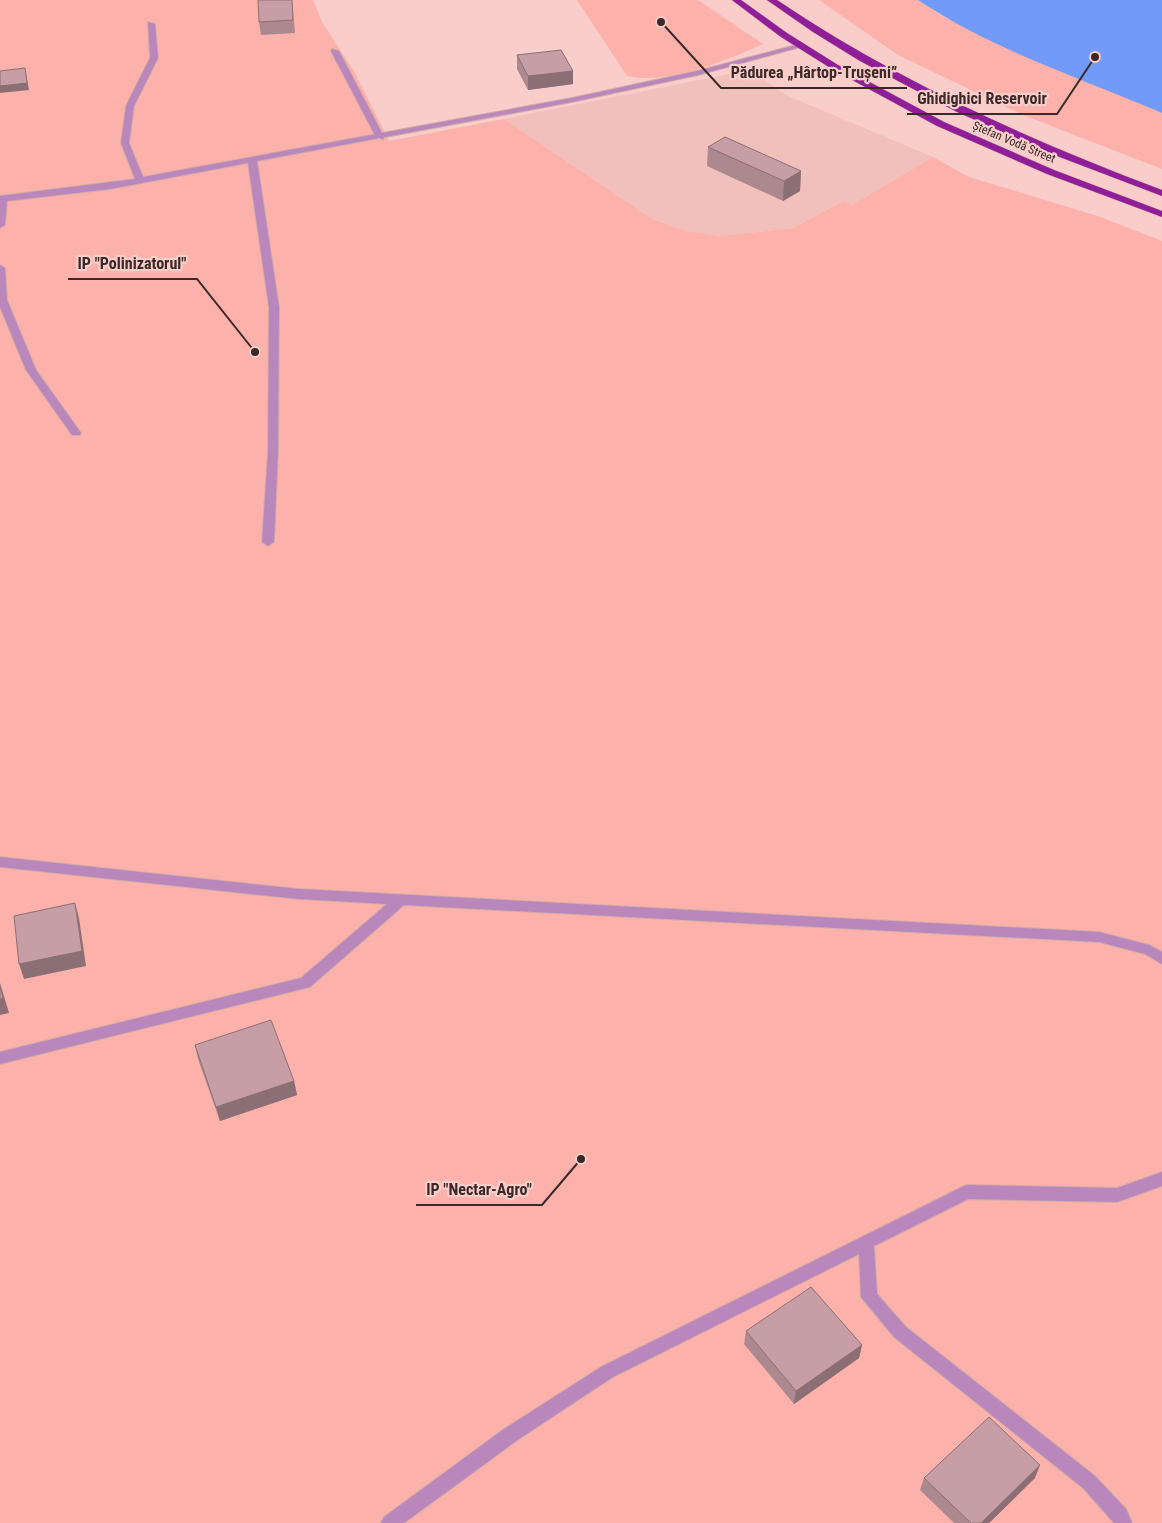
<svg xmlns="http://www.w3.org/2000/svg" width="1162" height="1523" viewBox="0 0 1162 1523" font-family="'Roboto Condensed',sans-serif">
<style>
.built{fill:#f2c0ba}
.green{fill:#fcb1aa}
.water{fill:#719afa}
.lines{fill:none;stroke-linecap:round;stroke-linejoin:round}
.service-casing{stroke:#d3aca9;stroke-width:2}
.minor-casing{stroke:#d3aca9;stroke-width:2}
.trunk-casing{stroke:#d3aca9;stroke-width:1}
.service{fill:#b987bb;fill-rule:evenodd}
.minor{fill:#b987bb;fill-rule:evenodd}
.trunk{fill:#901e98;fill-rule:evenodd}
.wall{fill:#ac888f}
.shaded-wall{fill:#8c6f74}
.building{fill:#c89ea6;stroke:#8c6f74}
.labels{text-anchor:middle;stroke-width:4.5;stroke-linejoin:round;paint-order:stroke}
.far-street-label{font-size:12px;fill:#3a2927;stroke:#f9cdc9}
.leader{fill:none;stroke:#3a2927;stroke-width:2}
.callout-dot{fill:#3a2927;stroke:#f9cdc9;stroke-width:2}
.callout-label{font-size:16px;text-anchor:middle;font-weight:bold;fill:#3a2927;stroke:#f9cdc9;stroke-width:4.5;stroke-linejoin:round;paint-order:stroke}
</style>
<rect width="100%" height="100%" fill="#f9cdc9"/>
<path class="built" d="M749 70 788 96 933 157 852 205 842 201 793 228 721 236 686 231 652 219 504 119Z"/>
<path class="green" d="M0 0H313L322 22 355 73 389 141 504 119 652 219 686 231 721 236 793 228 843 201 852 205 933 157 969 177 1098 216 1162 241V1523H0Z
M577 0H698L763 44C725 61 668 85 627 76Z
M819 0H918L942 16 1162 113V169L1023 115 898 55Z"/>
<path class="water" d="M918 0H1162V113C1080 78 993 50 918 0Z"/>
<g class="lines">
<g class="service-casing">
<path id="service" d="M332 49 339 51 384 137 383 139 376 137 331 51Z"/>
</g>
<g class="minor-casing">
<path id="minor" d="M148 22 155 24 158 58 134 106 129 143 143 177 572 98 697 71 800 44 804 46 698 75 572 102 257 161 279 307 278 452 274 542 268 546 262 542 268 452 269 307 248 163 110 189 7 201 5 225 0 228V196L135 179 121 143 126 106 150 58Z
M0 265 5 268 7 300 36 370 81 433 80 435H72L26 370 0 307Z
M0 857 299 889 1099 932 1149 945 1162 952V964L1145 954 1099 942 404 905 310 987 0 1064V1052L301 978 387 904 299 899 0 867Z
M1162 1172V1186L1117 1202 968 1199 874 1246 877 1294 906 1327 1095 1476 1126 1509 1132 1523H1114L1083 1488 894 1337 861 1297 859 1254 613 1377 516 1441 404 1523H381L384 1517 504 1429 601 1367 962 1187 967 1185 1117 1188Z"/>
</g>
<g class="trunk-casing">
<path id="trunk" d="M732 0H741L787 33 838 65 944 122 1054 170 1162 211V217L1047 174 937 126 832 69 781 37Z
M767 0H777C897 81 1027 139 1162 190V196L1057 156 957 112 860 61 813 32Z"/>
</g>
<use href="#service" class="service"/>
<use href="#minor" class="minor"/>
<use href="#trunk" class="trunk"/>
</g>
<path class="wall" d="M292 0 295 33 261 35 259 22Z
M517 55 573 71V84L528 90 517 69Z
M708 147 801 171 800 191 783 201 707 166Z
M195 1045 294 1081 297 1095 220 1121 198 1059Z
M746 1331 862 1345 859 1358 794 1404 744 1344Z
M924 1478H1035L989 1523H954L920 1490Z"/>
<path class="shaded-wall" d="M25 68 29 90 0 93V86Z
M573 71V84L528 90V76Z
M801 171 800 191 783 201 784 181Z
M75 903 79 918 86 966 24 979 19 964Z
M0 983 9 1013 0 1015Z
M294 1081 297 1095 220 1121 216 1107Z
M862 1345 859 1358 794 1404 796 1391Z
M1040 1465 1035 1478 989 1523H981Z"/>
<path class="building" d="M258 0H292L293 20 259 22Z
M561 50 573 71 528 76 517 55Z
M25 68 27 83 0 86V71Z
M725 137 801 171 784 181 708 147Z
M75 903 82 951 19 964 14 916Z
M0 986 3 998 0 999Z
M271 1020 294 1081 216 1107 195 1045Z
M811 1287 862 1345 796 1391 746 1331Z
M989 1417 1040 1465 981 1523H971L924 1478Z"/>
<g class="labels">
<g class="far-street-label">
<text transform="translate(1014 142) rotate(23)" y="4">Ștefan Vodă Street</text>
</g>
</g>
<path class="leader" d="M661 22L721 88H907M1095 57L1057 114H907M255 352L197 279H68M581 1159L542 1205H416"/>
<g class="callout-dot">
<circle cx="661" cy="22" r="5"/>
<circle cx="1095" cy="57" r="5"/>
<circle cx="255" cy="352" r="5"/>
<circle cx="581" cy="1159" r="5"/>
</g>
<g class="callout-label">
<text x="814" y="78">Pădurea „Hârtop-Trușeni”</text>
<text x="982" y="104">Ghidighici Reservoir</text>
<text x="132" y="269">IP "Polinizatorul"</text>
<text x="479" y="1195">IP "Nectar-Agro"</text>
</g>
</svg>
